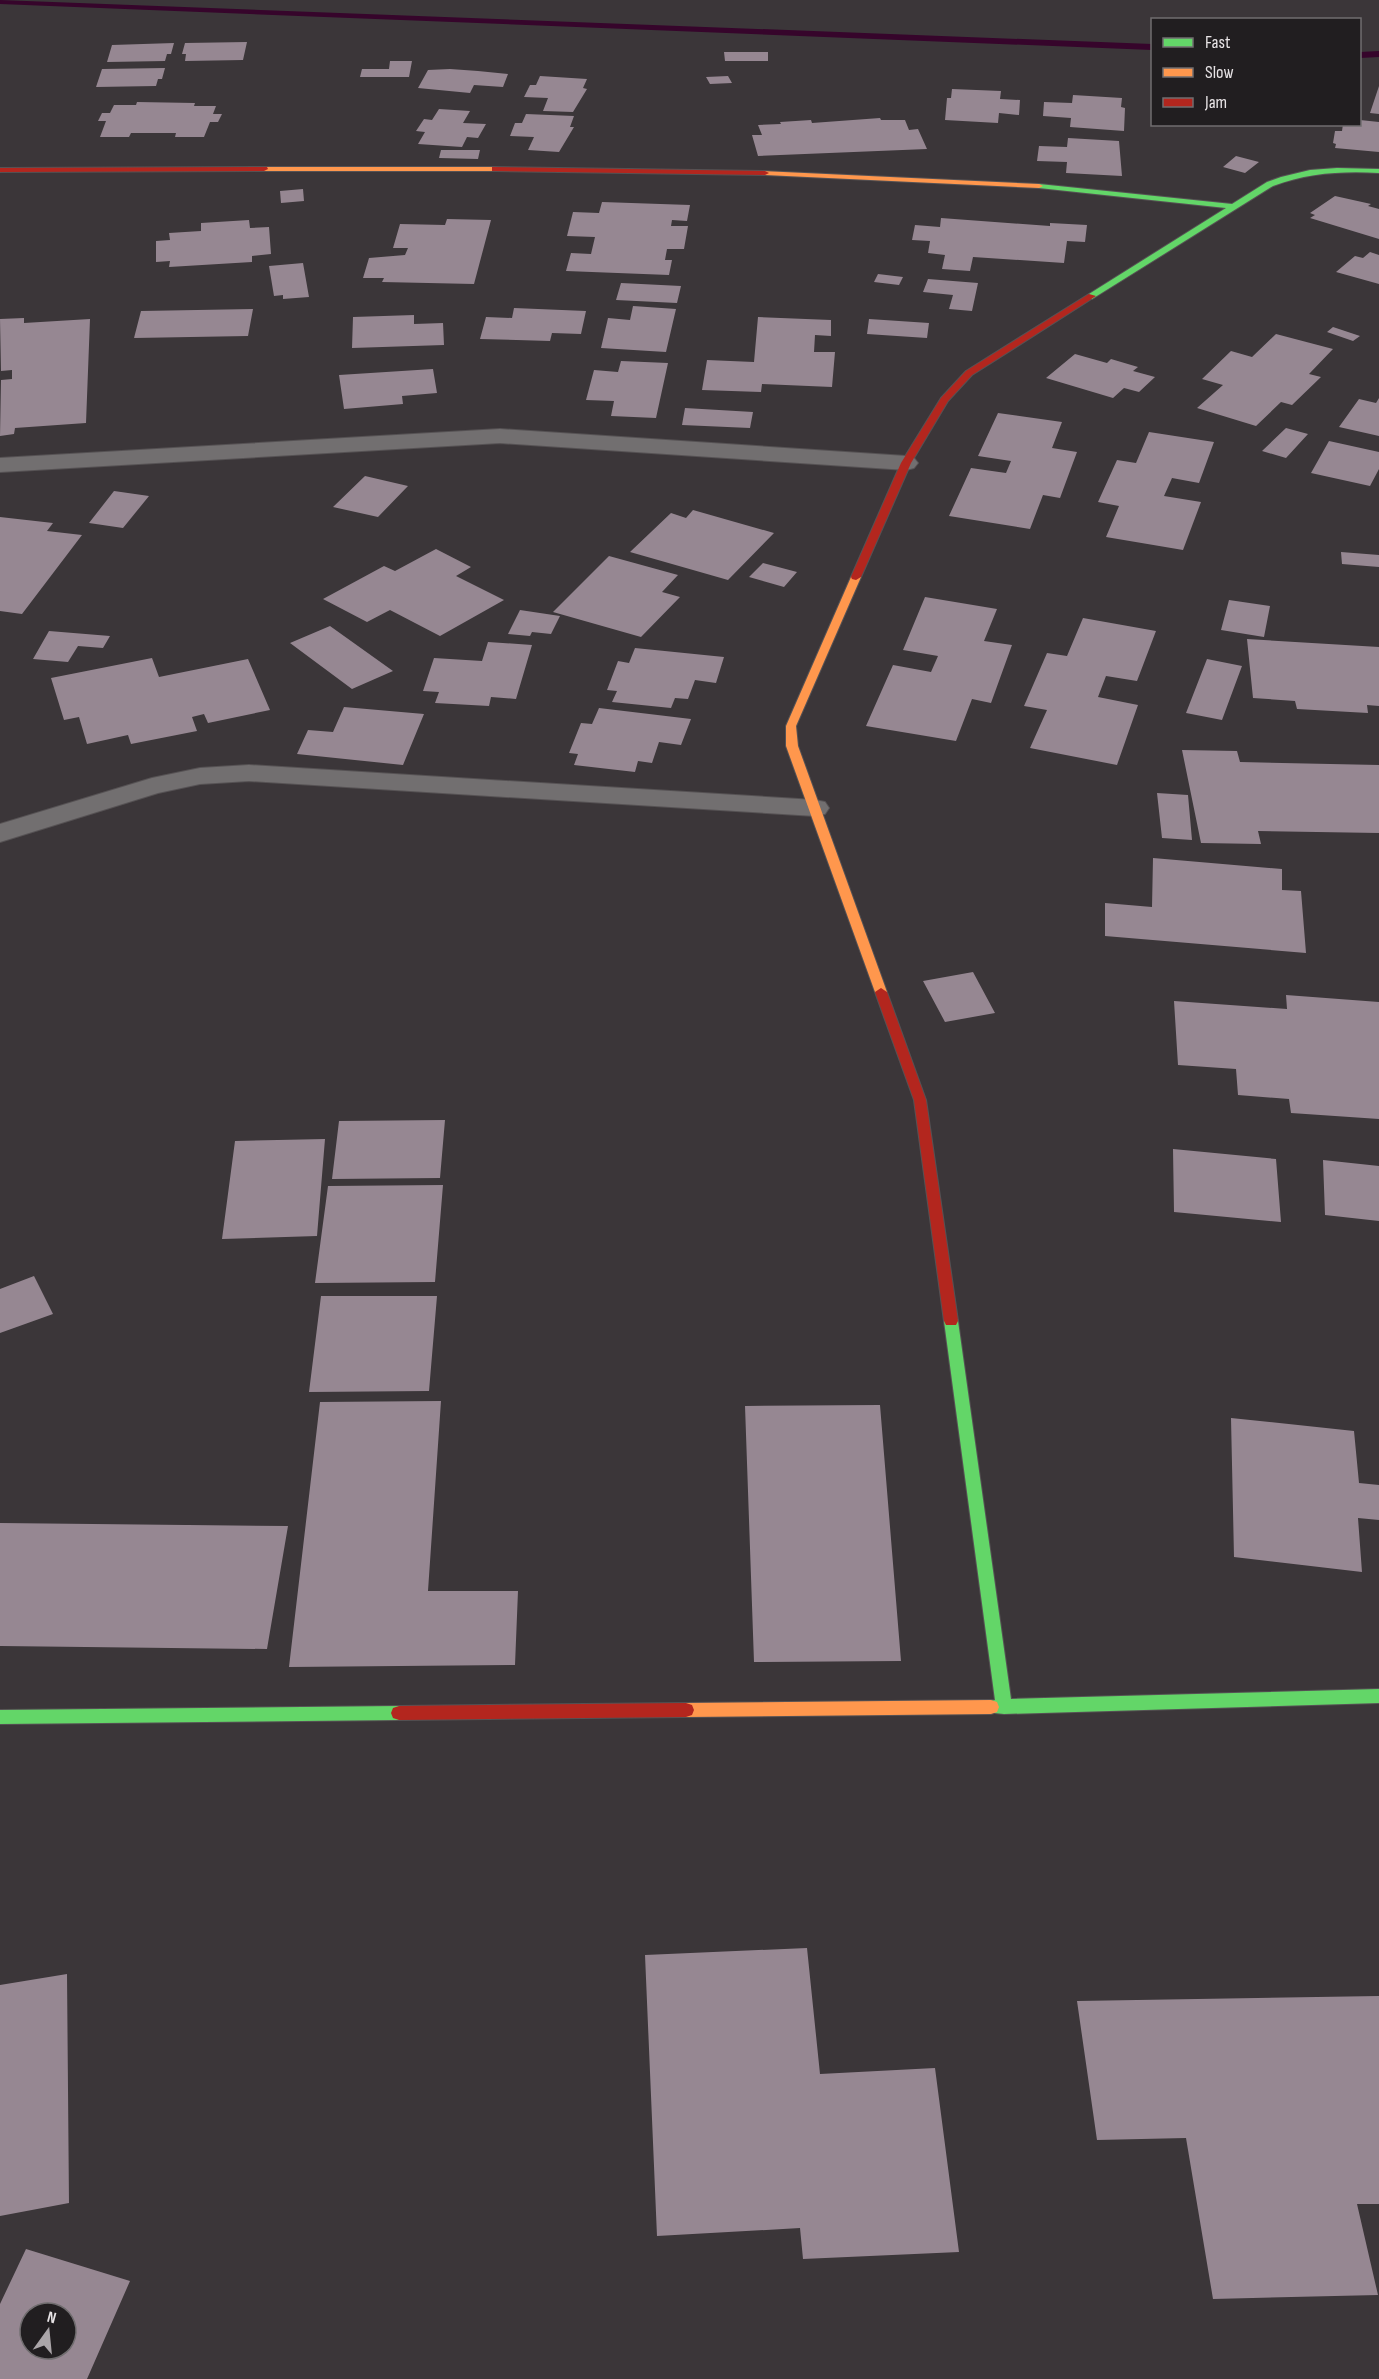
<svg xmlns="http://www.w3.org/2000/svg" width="1379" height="2379" viewBox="0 0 1379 2379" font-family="'Sofia Sans Condensed',sans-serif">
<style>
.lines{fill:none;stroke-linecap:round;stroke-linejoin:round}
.stream{fill:#36052b;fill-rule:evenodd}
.building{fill:#968792;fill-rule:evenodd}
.street-casing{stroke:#565254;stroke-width:2}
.fast-casing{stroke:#565254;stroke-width:2}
.slow-casing{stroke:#565254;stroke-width:2}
.jam-casing{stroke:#565254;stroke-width:2}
.street{fill:#726f70;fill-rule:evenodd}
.fast{fill:#63d668;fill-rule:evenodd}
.slow{fill:#ff974d;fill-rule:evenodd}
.jam{fill:#b3261e;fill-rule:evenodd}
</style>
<rect width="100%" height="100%" fill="#3b3639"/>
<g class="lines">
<path class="stream" d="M0 0 1152 44V50L0 4Z
M1379 51V57L1360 58V52Z"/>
</g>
<path class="building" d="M247 42 243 60 185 61 186 54H182L185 43Z
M174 43 171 54H167L165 61 107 62 112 45Z
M724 52H768V61H725Z
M390 61H412L409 77H360L362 69H389Z
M165 68 162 79H158L156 86 96 87 102 69Z
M450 69 478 71 508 74 503 87 474 85 470 93 418 88 428 70Z
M540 76 587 79 583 88 587 89 573 112 543 111 548 98 524 97 530 85H536Z
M728 76 732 83 710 84 706 77Z
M1379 86V114L1370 113Z
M952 89 1001 91 1000 99 1020 100 1019 115 999 113 998 123 945 120 947 98H951Z
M1073 95 1122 98 1121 107 1125 108 1124 131 1070 127 1071 118 1043 116 1044 102 1072 103Z
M137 102 195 103 194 106H216L213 114H222L218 122H210L204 137H175L176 133H131L129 137H100L106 121H98L102 113H110L114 105H136Z
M439 109 470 111 463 123 486 124 478 138 467 137 462 147 418 144 425 132 416 131 424 119 432 120Z
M526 114 574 116 570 127H574L559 152 528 150 534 137 510 136 515 123H522Z
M880 118 881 120H905L909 130 918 129 927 149 758 156 752 135H762L758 125 781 124 780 122 811 120 812 123Z
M1360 120 1379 122V152L1335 148 1336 144 1333 143 1335 131H1342L1343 124H1360Z
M1068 138 1119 141 1122 176 1066 173 1067 162 1037 161 1039 146 1067 147Z
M441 150H480L478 159 439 158Z
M1236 156 1259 162 1245 173 1223 167Z
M303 189 304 201 281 203 280 191Z
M1335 196 1371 204 1368 206 1379 209V239L1310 218 1315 215 1310 213Z
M602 202 690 205 687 221 672 220 671 226H688L684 249H667L665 260H672L669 275 566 271 571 253 591 254 595 237 567 236 573 212 599 213Z
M941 218 1050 226V223L1087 225 1085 242 1067 241 1064 263 973 257 970 271 942 269 945 255 928 253 930 241 912 240 915 225 940 227Z
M447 219 491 220 474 284 382 282 384 278H363L369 258 405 255 408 248H393L400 224 445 225Z
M249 220 250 228 269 227 271 254 252 256V262L169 267 170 261 156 262V241L170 240 169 233 201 231V223Z
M1370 252 1379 255V284L1336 272 1355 256 1363 258Z
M303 263 309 297 283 299V295L274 296 269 266Z
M878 274 903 277 899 285 874 282Z
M928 279 978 283 972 311 949 309 953 295 923 292Z
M621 283 681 286 677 303 616 300Z
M633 306 676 309 666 352 601 348 608 318 630 320Z
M514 308 586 311 581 334 552 333 550 341 480 339 486 317 512 318Z
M253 309 248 336 134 338 141 311Z
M414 315V324L443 323 444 345 352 348 353 317Z
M758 317 831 320V336L815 335 814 352H835L832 387 762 384 761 392 702 390 707 360 754 362Z
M24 318V323L90 319 86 423 15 428 14 434 0 436 1 380 12 379V370L1 371 0 319Z
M869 319 929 323 927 338 867 334Z
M1333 327 1360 336 1353 341 1327 332Z
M1276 334 1333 349 1309 374 1321 377 1292 405 1281 402 1256 426 1197 408 1223 385 1202 379 1231 351 1252 357Z
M1075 354 1107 363 1111 359 1138 367 1133 371 1155 377 1139 392 1124 388 1113 398 1046 378Z
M621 361 668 363 656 418 611 416 614 401 586 400 594 370 618 372Z
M433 369 437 393 402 396 403 404 344 409 339 375Z
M1379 398V436L1339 427 1359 399 1376 403Z
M685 408 753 412 750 428 682 425Z
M998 413 1062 422 1052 448 1077 452 1060 498 1043 495 1030 529 949 516 971 468 1006 473 1011 461 978 456Z
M1286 428 1308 434 1286 458 1262 451Z
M1149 432 1214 442 1199 483 1172 478 1164 496 1201 502 1183 550 1106 537 1119 506 1098 502 1117 460 1136 463Z
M1329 441 1379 452V469L1370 486 1311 473Z
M365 476 408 486 378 517 333 507Z
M114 491 149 496 123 528 89 523Z
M693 510 774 533 728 580 630 552 671 513 686 518Z
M0 517 53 523 47 531 82 535 22 614 0 611Z
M436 549 471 567 456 576 504 600 440 636 390 610 367 622 323 599 384 566 395 571Z
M1341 552 1379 555V567L1342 564Z
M609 556 678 575 662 592 680 597 641 637 553 612Z
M763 563 797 572 784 587 749 577Z
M925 597 997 609 984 641 1012 645 991 703 972 699 956 741 866 726 893 665 931 672 938 656 903 650Z
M1229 600 1270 606 1264 637 1221 630Z
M520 610 560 616 551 634 532 632 530 636 508 634Z
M1083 618 1156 631 1137 681 1106 676 1098 697 1138 705 1117 765 1030 748 1047 710 1024 706 1047 653 1067 656Z
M330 626 393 671 352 689 290 643Z
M49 631 110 636 103 648 78 646 68 662 33 659Z
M1247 639 1379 647V706L1367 705 1368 713 1297 709 1295 701 1253 698Z
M488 642 532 645 516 699 491 697 489 706 435 703 439 692 423 691 434 658 482 661Z
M635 648 724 657 716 683 695 680 688 699 675 698 671 708 612 702 617 691 607 690 618 661 629 663Z
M152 658 159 677 248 659 270 710 208 723 204 714 192 717 197 731 131 744 128 735 87 744 79 717 64 720 51 678Z
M1207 659 1242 666 1222 720 1186 713Z
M344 707 424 714 403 765 297 754 308 730 333 732Z
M599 708 691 719 681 745 659 742 652 763 638 761 635 772 574 765 578 754 569 753 581 723 592 724Z
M1182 750 1237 751 1240 762 1379 765V833L1258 831 1261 844 1201 843Z
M1157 793 1188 795 1192 840 1162 838Z
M1153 858 1282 869V890L1301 891 1306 953 1105 936V903L1152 907Z
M973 972 995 1013 945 1022 923 981Z
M1286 995 1379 1002V1119L1291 1113 1289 1099 1238 1095 1236 1069 1178 1065 1174 1001 1287 1009Z
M445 1120 440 1178 332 1179 339 1121Z
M325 1139 317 1236 222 1239 235 1141Z
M1173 1149 1276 1159 1281 1222 1174 1212Z
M1323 1160 1379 1166V1221L1325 1215Z
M443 1185 435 1282 315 1283 328 1186Z
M34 1276 53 1314 0 1333V1289Z
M321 1296H437L429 1391 309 1392Z
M441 1401 428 1591H518L515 1665 289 1667 320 1402Z
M880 1405 901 1661 754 1662 745 1406Z
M1231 1418 1354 1431 1359 1483 1379 1485V1520L1358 1518 1362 1572 1234 1557Z
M0 1523 288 1526 267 1649 0 1646Z
M807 1948 820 2074 935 2068 959 2252 803 2259 800 2228 657 2236 645 1955Z
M67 1974 69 2203 0 2216V1985Z
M1379 1996V2204H1357L1378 2295 1213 2299 1186 2138 1097 2140 1077 2001Z
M26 2249 130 2281 87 2379H0V2304ZM30 2313H66V2349H30Z"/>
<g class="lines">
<g class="street-casing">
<path id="street" d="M500 429 906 456 914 458 918 463 914 468 906 470 500 443 0 472V458Z
M249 765 815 800 825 802 829 808 825 814 815 816 249 781 200 784 158 793 0 842V824L152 778 200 768Z"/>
</g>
<g class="fast-casing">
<path id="fast" d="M1337 168 1379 169V173C1342 171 1308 173 1273 186L1092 299 1089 298V294L1226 208 1039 188 1035 186 1039 184 1232 204 1267 182 1281 177 1310 170Z
M951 1316 956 1317 958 1321 1011 1699 1379 1689V1703L1004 1714 985 1712 983 1707 985 1702 995 1700 944 1321 946 1317Z
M399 1706 405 1708 407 1713 405 1718 399 1720 0 1724V1710Z"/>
</g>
<g class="slow-casing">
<path id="slow" d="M261 167H495L499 169 495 171H261Z
M762 171 1039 184 1043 186 1039 188 765 175H762Z
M856 574 861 577 796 726 798 746 887 992 881 996 875 992 786 746V726L851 577Z
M991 1700 997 1702 999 1707 997 1712 991 1714 686 1717 680 1715 678 1710 680 1705 686 1703Z"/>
</g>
<g class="jam-casing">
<path id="jam" d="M267 167 268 169 264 171 0 172V168Z
M492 167 765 171 769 173 765 175 495 171H492Z
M1089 294 1096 296 972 375 948 401 911 463 861 577 856 580 852 579 851 577 901 463 941 398 966 371Z
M881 988 887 992 926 1100 958 1321 956 1325H946L944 1321 914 1100 875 992Z
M686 1703 692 1705 694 1710 692 1715 686 1717 399 1720 393 1718 391 1713 393 1708 399 1706Z"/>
</g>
<use href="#street" class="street"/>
<use href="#fast" class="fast"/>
<use href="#slow" class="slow"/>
<use href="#jam" class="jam"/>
</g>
<rect x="1151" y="18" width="210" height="108" fill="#211e20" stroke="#706d6f" stroke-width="1.5"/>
<rect x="1163" y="38" width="30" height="9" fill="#63d668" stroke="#706d6f" stroke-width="1.5"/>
<text x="1205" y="48" font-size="18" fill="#e7e3e5">Fast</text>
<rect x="1163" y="68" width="30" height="9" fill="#ff974d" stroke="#706d6f" stroke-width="1.5"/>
<text x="1205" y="78" font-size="18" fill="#e7e3e5">Slow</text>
<rect x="1163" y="98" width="30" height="9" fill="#b3261e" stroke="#706d6f" stroke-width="1.5"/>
<text x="1205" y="108" font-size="18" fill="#e7e3e5">Jam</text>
<g transform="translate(48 2331) rotate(15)"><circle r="28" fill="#211e20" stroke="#706d6f" stroke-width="1.5"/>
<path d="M0-4.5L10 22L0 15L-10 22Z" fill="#aba6a9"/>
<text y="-9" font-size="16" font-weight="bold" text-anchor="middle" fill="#e7e3e5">N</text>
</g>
</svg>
